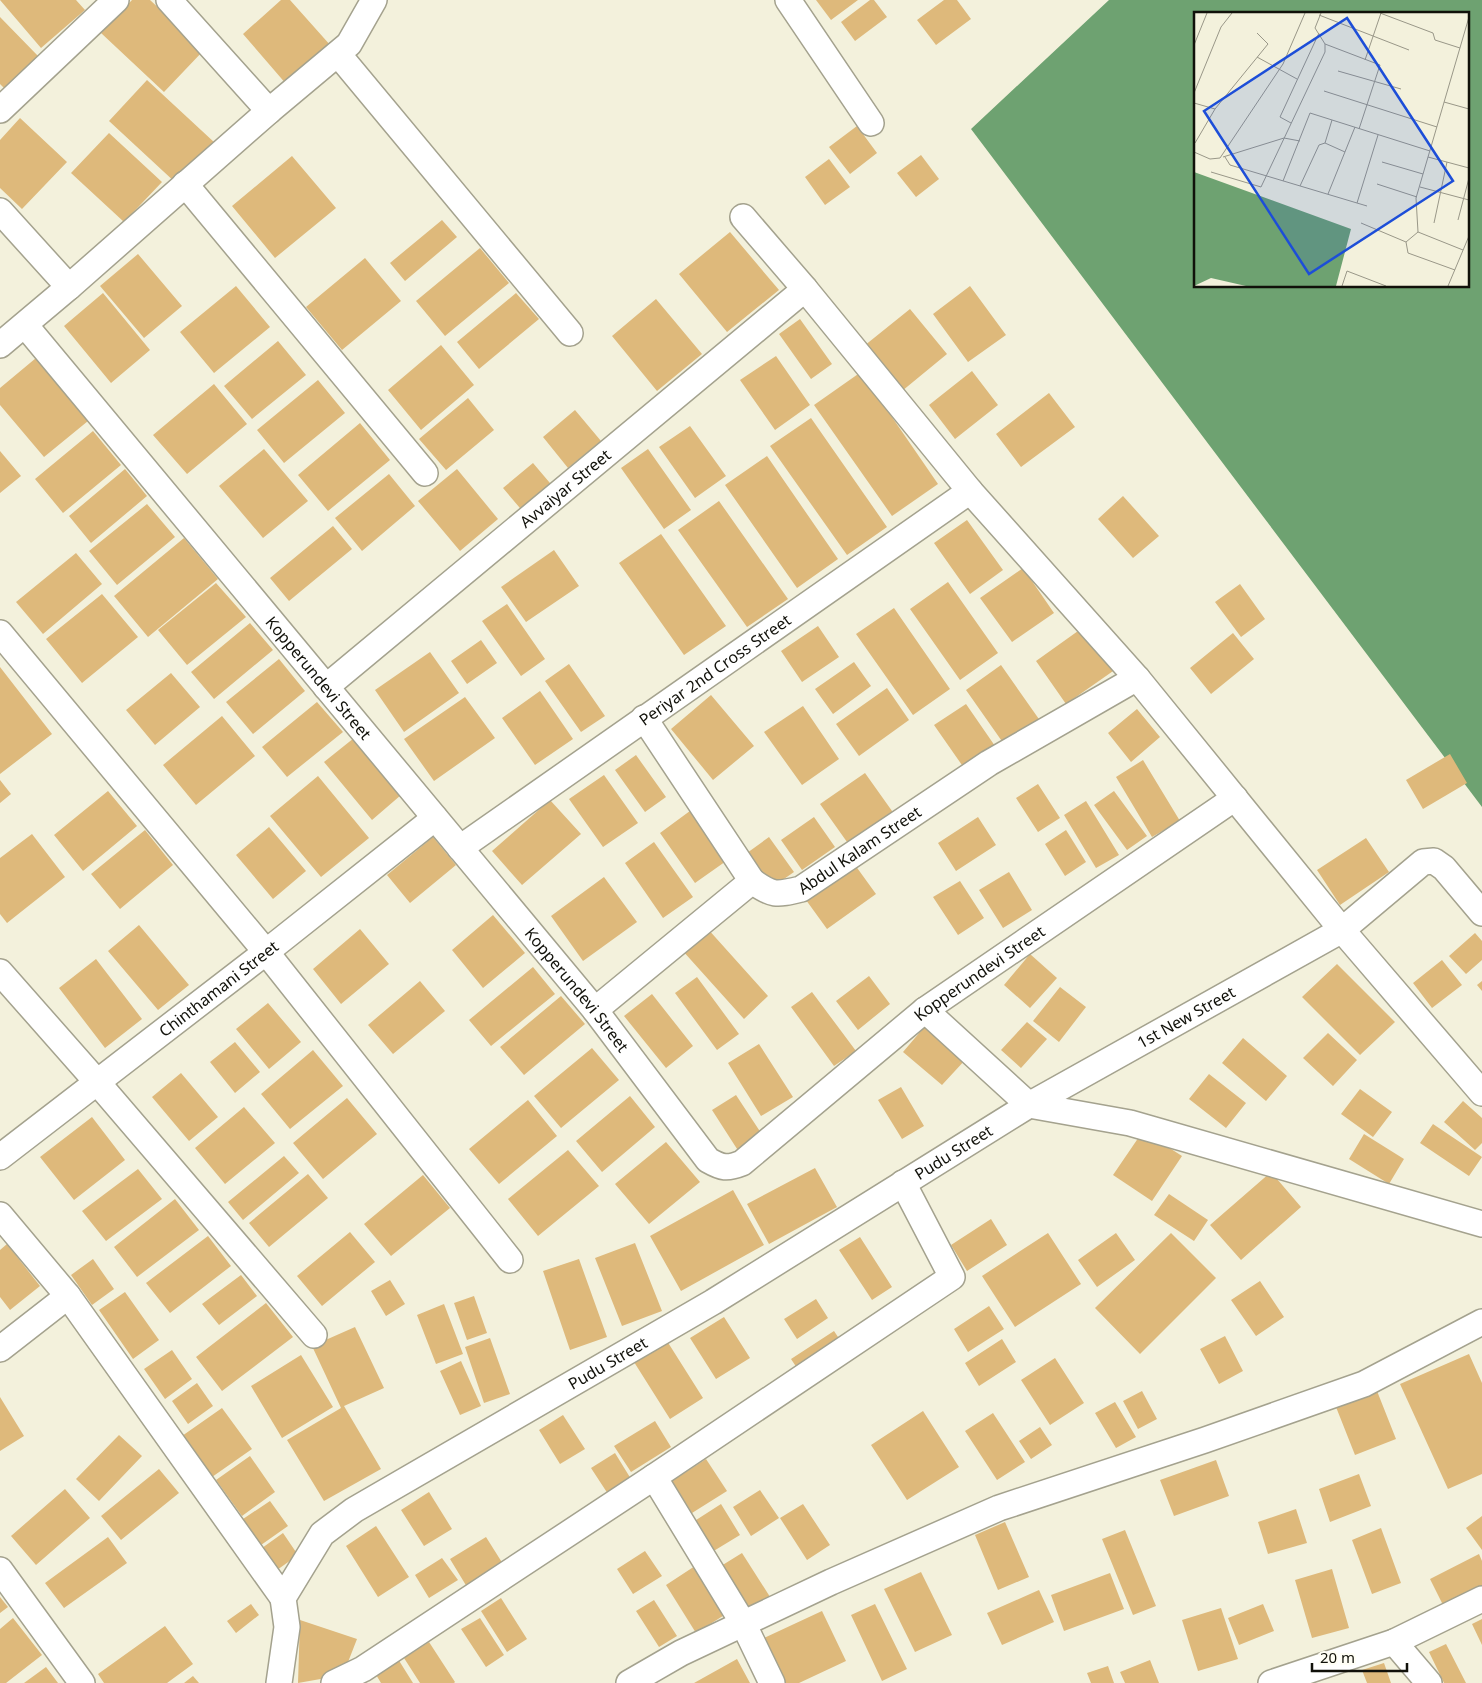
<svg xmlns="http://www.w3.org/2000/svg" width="1482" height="1683" viewBox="0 0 1482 1683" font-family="'Noto Sans',sans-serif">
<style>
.water{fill:#6ea271;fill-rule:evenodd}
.building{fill:#deb97b}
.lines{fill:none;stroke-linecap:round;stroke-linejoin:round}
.minor-casing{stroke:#a4a28e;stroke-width:28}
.minor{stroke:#fff;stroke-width:25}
.labels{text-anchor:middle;stroke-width:5;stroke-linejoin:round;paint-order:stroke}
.street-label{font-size:16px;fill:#11110a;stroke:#fffef5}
.inset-road{fill:none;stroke:#999788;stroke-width:1}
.view{fill:#1d4ed8;fill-opacity:0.15;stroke:#1d4ed8;stroke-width:2.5}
.inset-edge{fill:none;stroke:#11110a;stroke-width:2.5}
</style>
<rect width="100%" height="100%" fill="#f3f1dc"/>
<path class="water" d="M1109 0H1482V807L971 129ZM1196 14H1468V286H1196Z"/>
<path class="building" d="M0 0H76L85 10 41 48Z
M132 0H150L204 50 164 92 101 33Z
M281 0H290L331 46 287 85 243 34Z
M816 0H858L831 20Z
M870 0H874L887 17 855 41 841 22Z
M944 0H957L971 19 936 45 917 20Z
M0 17 38 56 4 88 0 84Z
M147 80 215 143 177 184 109 121Z
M20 118 67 162 22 209 0 188V140Z
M857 126 877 153 850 174 829 147Z
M109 133 162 182 124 222 71 173Z
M921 155 939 179 916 197 897 173Z
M292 156 336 208 275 258 232 206Z
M829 159 850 187 825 205 805 177Z
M442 220 457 237 405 281 390 263Z
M730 232 779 290 727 332 679 274Z
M480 248 509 283 445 336 416 301Z
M138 254 182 306 144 338 100 286Z
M365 258 401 301 342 350 306 307Z
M236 286 270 327 214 373 180 332Z
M970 286 1006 335 968 362 933 314Z
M103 293 150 350 111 383 64 326Z
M516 293 539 319 479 369 457 342Z
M656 299 702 354 657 391 612 336Z
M910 309 947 354 902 391 864 346Z
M800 319 832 364 811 379 779 334Z
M278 341 306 375 252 419 224 386Z
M441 345 474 385 421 430 388 390Z
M776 356 810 405 775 430 740 380Z
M36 358 88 421 44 457 0 405V388Z
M972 371 998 405 955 439 929 405Z
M861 372 938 484 892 516 814 405Z
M318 380 345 413 284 463 257 430Z
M214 384 247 424 187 474 153 435Z
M1049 393 1075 427 1021 467 996 434Z
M468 398 494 430 446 470 419 439Z
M575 410 601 441 568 468 543 437Z
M811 418 887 527 847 555 770 446Z
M360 423 390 460 328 511 298 475Z
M690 426 726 476 695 498 659 447Z
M93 431 121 465 63 513 35 479Z
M264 449 308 501 263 538 219 486Z
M648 449 691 510 664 529 621 468Z
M0 451 21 476 0 493Z
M767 456 838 559 797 588 725 485Z
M533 463 555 489 525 514 503 488Z
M125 469 147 496 91 543 69 516Z
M457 469 498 519 460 551 418 501Z
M389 474 415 506 362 551 335 518Z
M1123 496 1159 536 1133 558 1098 519Z
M719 501 788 599 747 627 678 530Z
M147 504 175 537 117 585 89 551Z
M967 520 1003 570 970 594 934 543Z
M333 526 352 549 289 601 270 578Z
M661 534 726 626 684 655 619 563Z
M184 538 218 579 148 637 114 596Z
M554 550 579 586 526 622 501 587Z
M76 553 102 584 43 634 16 602Z
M1023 568 1054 613 1012 642 980 598Z
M948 582 998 653 960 680 910 609Z
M216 583 246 617 187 665 158 630Z
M1240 584 1265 619 1241 637 1215 602Z
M102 594 138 637 82 683 46 639Z
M507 604 545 659 521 676 482 621Z
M894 608 950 689 913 715 856 634Z
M250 623 273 650 214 699 191 672Z
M818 626 839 657 802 682 781 651Z
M1085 626 1116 669 1066 704 1036 661Z
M1233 633 1254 659 1211 694 1190 668Z
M481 640 497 663 467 684 451 661Z
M430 652 459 693 404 732 375 690Z
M279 659 305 691 253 734 226 702Z
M854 662 871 686 833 714 815 689Z
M569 664 605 716 581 732 545 681Z
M1001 665 1041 722 1006 747 966 690Z
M0 667 52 734 0 774Z
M171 673 200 707 155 745 126 710Z
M887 688 909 720 859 756 836 724Z
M540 691 573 739 535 765 502 718Z
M711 695 754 746 713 780 671 729Z
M465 697 495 738 434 781 404 739Z
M317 702 343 732 287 777 262 747Z
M966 704 995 746 964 768 934 725Z
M803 706 839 759 802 785 764 732Z
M1137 709 1160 737 1131 762 1108 733Z
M222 716 255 756 196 805 163 765Z
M354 738 401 795 372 820 324 762Z
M1450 754 1467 783 1423 809 1406 780Z
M636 755 666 797 645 812 615 770Z
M1143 760 1180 821 1152 837 1116 777Z
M865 773 897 818 852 849 820 804Z
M604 775 638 823 603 847 569 799Z
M318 776 369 838 321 877 270 816Z
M0 780 11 794 0 803Z
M1038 784 1060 818 1038 832 1016 798Z
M108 791 137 826 83 871 54 835Z
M1114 791 1147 836 1127 850 1094 805Z
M550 800 581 834 522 885 492 851Z
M1086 801 1119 855 1096 868 1064 815Z
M694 808 729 859 695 883 660 833Z
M814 817 835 847 802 870 781 840Z
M978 817 996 845 956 871 938 843Z
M269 827 306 871 273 899 236 855Z
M145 830 173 865 120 909 91 874Z
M1066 830 1086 862 1065 876 1045 844Z
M32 834 65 877 7 923 0 914V858Z
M433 837 456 865 410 903 387 875Z
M769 837 794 872 771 888 747 853Z
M1366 838 1389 872 1340 905 1317 870Z
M654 842 693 897 663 918 625 863Z
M855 865 876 894 827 929 806 900Z
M1009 872 1032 910 1003 928 979 890Z
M604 877 637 922 583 961 551 916Z
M960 881 984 918 958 935 933 897Z
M493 915 525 953 483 988 452 950Z
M139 925 189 985 158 1010 108 951Z
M707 928 768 996 744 1019 682 950Z
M360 929 389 964 341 1004 313 969Z
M1475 933 1482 941V960L1466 974 1449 956Z
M1030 954 1057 978 1030 1008 1004 985Z
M96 959 142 1019 105 1048 59 988Z
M1442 960 1462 985 1432 1008 1413 983Z
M1337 964 1395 1022 1360 1055 1302 997Z
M533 967 555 994 491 1046 469 1020Z
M869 976 890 1004 858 1030 836 1001Z
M697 977 739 1034 717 1050 675 993Z
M420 981 445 1011 393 1054 368 1025Z
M1482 981V991L1477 985Z
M1060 987 1086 1007 1059 1042 1033 1021Z
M812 992 856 1051 834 1066 791 1007Z
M652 994 693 1046 666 1068 624 1016Z
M561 996 585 1024 524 1075 500 1047Z
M268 1003 301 1042 269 1069 236 1029Z
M1027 1022 1047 1039 1021 1068 1001 1050Z
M926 1025 966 1059 942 1085 903 1052Z
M1328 1033 1357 1060 1333 1086 1303 1058Z
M1243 1038 1287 1076 1266 1101 1222 1063Z
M235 1042 260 1072 235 1093 210 1062Z
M759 1044 793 1097 761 1116 728 1063Z
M592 1048 619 1080 561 1128 534 1096Z
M313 1050 343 1086 290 1129 261 1094Z
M181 1073 218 1117 189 1141 152 1097Z
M1209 1074 1246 1103 1226 1128 1189 1099Z
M901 1087 924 1126 902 1139 878 1100Z
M1360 1089 1392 1112 1373 1137 1341 1114Z
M736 1095 763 1136 739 1152 712 1110Z
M630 1096 655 1127 602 1172 576 1141Z
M347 1098 377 1134 323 1179 293 1143Z
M528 1100 557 1136 499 1184 469 1149Z
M1463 1101 1482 1118V1143L1475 1150 1444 1122Z
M244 1107 275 1143 225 1184 195 1148Z
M92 1117 125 1160 74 1200 40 1157Z
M1433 1124 1482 1157 1469 1176 1420 1143Z
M1143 1131 1182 1156 1152 1201 1113 1175Z
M1364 1134 1404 1159 1389 1184 1349 1159Z
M666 1142 700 1182 649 1224 615 1184Z
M568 1150 599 1186 538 1236 508 1199Z
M284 1156 299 1173 243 1220 228 1202Z
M815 1168 837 1207 769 1244 747 1204Z
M138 1169 162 1199 106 1241 82 1211Z
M1271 1172 1301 1207 1241 1260 1210 1225Z
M308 1174 328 1198 269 1247 249 1223Z
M423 1175 450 1208 391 1256 364 1224Z
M733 1190 764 1245 681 1291 650 1236Z
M1169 1194 1208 1220 1194 1241 1154 1215Z
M175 1199 199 1230 137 1277 114 1247Z
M991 1219 1007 1245 967 1271 951 1245Z
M350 1232 375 1262 322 1306 297 1276Z
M1048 1233 1081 1284 1015 1327 982 1276Z
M1116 1233 1135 1260 1097 1287 1078 1260Z
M1171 1233 1216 1278 1140 1354 1095 1308Z
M208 1236 231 1266 170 1313 146 1283Z
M860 1237 892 1287 872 1300 839 1250Z
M635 1243 662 1311 622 1326 595 1258Z
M7 1244 40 1286 10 1310 0 1297V1250Z
M93 1259 114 1289 92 1305 71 1275Z
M579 1259 607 1337 570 1350 543 1271Z
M241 1275 257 1296 219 1325 202 1304Z
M390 1280 405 1304 386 1316 371 1291Z
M1260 1281 1284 1317 1256 1336 1231 1300Z
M125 1292 159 1340 133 1359 99 1310Z
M474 1296 487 1333 467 1340 454 1303Z
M816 1299 828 1318 797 1339 784 1319Z
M266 1303 293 1337 222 1391 196 1357Z
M444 1304 463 1354 436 1364 417 1315Z
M989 1306 1004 1329 968 1352 954 1329Z
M724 1317 750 1358 716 1379 690 1338Z
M355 1327 384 1388 344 1406 381 1469 324 1501 287 1440 341 1408 312 1346Z
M834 1331 844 1346 801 1374 791 1359Z
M1225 1336 1243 1371 1219 1384 1200 1349Z
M490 1338 510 1394 484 1403 465 1347Z
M1002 1339 1016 1362 979 1386 965 1363Z
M667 1341 703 1398 670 1419 634 1362Z
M172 1350 192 1379 165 1399 144 1369Z
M1469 1354 1482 1383V1474L1448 1489 1400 1384Z
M301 1355 333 1407 282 1438 251 1386Z
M1055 1358 1084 1403 1050 1425 1021 1380Z
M461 1361 481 1406 460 1415 440 1371Z
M197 1383 213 1406 188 1424 172 1401Z
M1142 1391 1157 1419 1138 1429 1123 1401Z
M1377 1391 1396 1439 1355 1455 1336 1407Z
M0 1397 24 1436 0 1451Z
M1115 1402 1136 1437 1116 1448 1095 1413Z
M222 1408 252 1449 212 1477 182 1436Z
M923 1411 959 1467 907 1500 871 1445Z
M993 1413 1025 1462 997 1480 965 1431Z
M563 1415 585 1449 560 1464 539 1430Z
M655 1421 671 1447 631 1472 614 1446Z
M1040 1427 1052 1445 1031 1459 1019 1441Z
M119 1435 142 1456 99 1501 76 1479Z
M615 1453 631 1479 608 1494 591 1468Z
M250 1456 275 1492 242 1516 216 1480Z
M706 1459 727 1491 692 1513 672 1481Z
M1216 1460 1229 1496 1174 1516 1160 1480Z
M159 1469 179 1493 121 1540 101 1516Z
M1359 1474 1371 1506 1330 1522 1319 1489Z
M65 1489 90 1518 36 1565 11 1536Z
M760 1490 779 1518 751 1536 733 1507Z
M429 1492 452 1529 424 1546 401 1510Z
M270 1501 288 1526 261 1545 243 1519Z
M721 1504 740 1535 712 1552 693 1522Z
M803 1504 830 1545 807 1560 780 1518Z
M1296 1509 1307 1543 1268 1554 1258 1522Z
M1482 1516V1550L1466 1528Z
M1005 1522 1029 1577 998 1590 975 1535Z
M376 1526 409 1577 378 1597 346 1546Z
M1381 1528 1401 1583 1372 1594 1352 1540Z
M1125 1530 1156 1606 1133 1615 1102 1539Z
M283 1533 298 1555 277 1570 262 1548Z
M108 1537 127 1563 64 1608 45 1583Z
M486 1537 503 1564 467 1587 450 1559Z
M645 1551 662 1576 633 1594 617 1569Z
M742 1553 772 1600 751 1613 721 1566Z
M1479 1554 1482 1561V1588L1444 1607 1430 1579Z
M442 1558 458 1580 429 1598 415 1575Z
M695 1566 726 1614 696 1633 666 1585Z
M1332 1569 1349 1628 1312 1638 1295 1580Z
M921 1572 952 1635 915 1652 884 1589Z
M1110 1573 1124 1609 1064 1631 1051 1595Z
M1039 1590 1054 1622 1002 1645 987 1613Z
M0 1597 8 1607 0 1613Z
M501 1598 527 1639 507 1652 481 1611Z
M654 1600 677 1636 659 1647 636 1611Z
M251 1604 259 1615 236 1633 227 1621Z
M875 1604 907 1669 882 1681 851 1615Z
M1263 1604 1274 1631 1239 1645 1228 1618Z
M1221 1608 1238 1659 1198 1671 1182 1620Z
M822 1611 846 1661 799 1683H785L764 1638Z
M13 1618 42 1655 6 1683H0V1629Z
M480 1618 504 1655 486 1667 461 1629Z
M1482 1619V1645L1472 1624Z
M300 1620 357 1639 343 1675 298 1683Z
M165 1626 193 1664 167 1683H104L98 1674Z
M429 1642 455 1682 454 1683H420L404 1658Z
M1446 1644 1466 1683H1444L1429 1652Z
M398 1659 413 1683H381L375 1673Z
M737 1659 750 1683H694Z
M1150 1660 1159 1683H1125L1120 1672Z
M1384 1663 1391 1683H1367L1362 1670Z
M1108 1666 1114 1683H1091L1087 1673Z
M46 1667 58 1683H24Z
M193 1676 199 1683H184Z"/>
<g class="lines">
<g class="minor-casing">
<g id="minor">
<path d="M169 0 269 111"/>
<path d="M788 0 871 123"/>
<path d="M338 54 570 333"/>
<path d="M0 110 116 0"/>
<path d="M185 184 425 473"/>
<path d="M0 211 69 287"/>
<path d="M743 217 805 289 970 491 1137 678 1342 930 1482 1093"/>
<path id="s1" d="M25 325 595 1010 708 1160C722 1168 727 1169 742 1163L925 1010 1235 798"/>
<path d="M0 345 69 287 269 111 349 44 374 0"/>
<path d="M0 633 266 952 510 1260"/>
<path id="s2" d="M326 687 805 289"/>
<path d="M644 718 752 881"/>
<path id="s3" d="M460 848 970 491"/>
<path d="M0 972 97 1082 314 1335"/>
<path id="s4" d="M595 1010 752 881C773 896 776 895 801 889L989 763 1137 678"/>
<path d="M925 1010 1029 1105 1130 1123 1482 1224"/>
<path id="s5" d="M0 1157 266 952 435 818"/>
<path d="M0 1215 68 1296 283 1598"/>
<path d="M0 1349 68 1296"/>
<path d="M654 1477 743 1623 772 1683"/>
<path d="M0 1570 82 1683"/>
<path d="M1394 1642 1429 1683"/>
<path id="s6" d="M279 1683 287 1627 283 1598 322 1534 354 1510 713 1302 1029 1105 1342 930 1423 862 1434 861 1444 868 1482 913"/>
<path d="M334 1683 363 1669 654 1477 952 1277 903 1183"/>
<path d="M629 1683 681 1653 831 1582 999 1508 1205 1440 1364 1384 1482 1322"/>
<path d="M1271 1683 1394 1642 1482 1599"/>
</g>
</g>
<use href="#minor" class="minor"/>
</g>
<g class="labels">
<g class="street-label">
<text dy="6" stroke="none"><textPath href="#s2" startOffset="311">Avvaiyar Street</textPath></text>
<text dy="6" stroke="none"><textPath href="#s3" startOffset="311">Periyar 2nd Cross Street</textPath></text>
<text dy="6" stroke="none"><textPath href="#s1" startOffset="459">Kopperundevi Street</textPath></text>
<text dy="6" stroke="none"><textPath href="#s4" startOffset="326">Abdul Kalam Street</textPath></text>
<text dy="6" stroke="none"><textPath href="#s1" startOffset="1419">Kopperundevi Street</textPath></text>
<text dy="6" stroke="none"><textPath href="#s5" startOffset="276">Chinthamani Street</textPath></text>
<text dy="6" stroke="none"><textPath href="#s1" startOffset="864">Kopperundevi Street</textPath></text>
<text dy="6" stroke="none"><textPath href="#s6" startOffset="1168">1st New Street</textPath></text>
<text dy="6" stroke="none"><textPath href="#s6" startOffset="899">Pudu Street</textPath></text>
<text dy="6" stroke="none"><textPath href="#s6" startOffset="494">Pudu Street</textPath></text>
</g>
</g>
<g transform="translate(1194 12)">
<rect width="275" height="275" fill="#f3f1dc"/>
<path d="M0 160 157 217 142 274H52L17 266 0 274Z" fill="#6ea271"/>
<path class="inset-road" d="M186 1 239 21 241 28 266 36M125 3 215 38M131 32 186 53 165 117M0 33 13 1M63 45 103 67M171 48 187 1M144 59 207 77M130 79 243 115M0 81 27 15 38 1M250 90 275 97M0 91 21 97M97 111 86 105 125 21M1 131 21 97 74 32 63 21M131 131 151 140M0 140 16 147 26 146 89 52 111 1M29 145 90 126 106 129M31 145 36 153 173 194M234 145 275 156M188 150 229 162M17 160 67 175 131 40V32L121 16 127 1M89 169 116 101 236 139M183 172 223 185M106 174 125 133 131 131 138 108M226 175 275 188M134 182 161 115M163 191 184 123M264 208 275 166M167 211 212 230 224 220 222 186 275 5M240 211 253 150M224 220 269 238M212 230 214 241 261 258M148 274 153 259 192 274M254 274 275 224"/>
<path class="view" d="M153 6 259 169 115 262 10 99Z"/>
<rect width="275" height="275" class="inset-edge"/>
</g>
<path d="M1312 1663v8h95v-8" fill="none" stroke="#11110a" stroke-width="2.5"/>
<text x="1320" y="1663" font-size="15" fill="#11110a" stroke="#fffef5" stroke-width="4" paint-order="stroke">20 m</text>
</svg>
